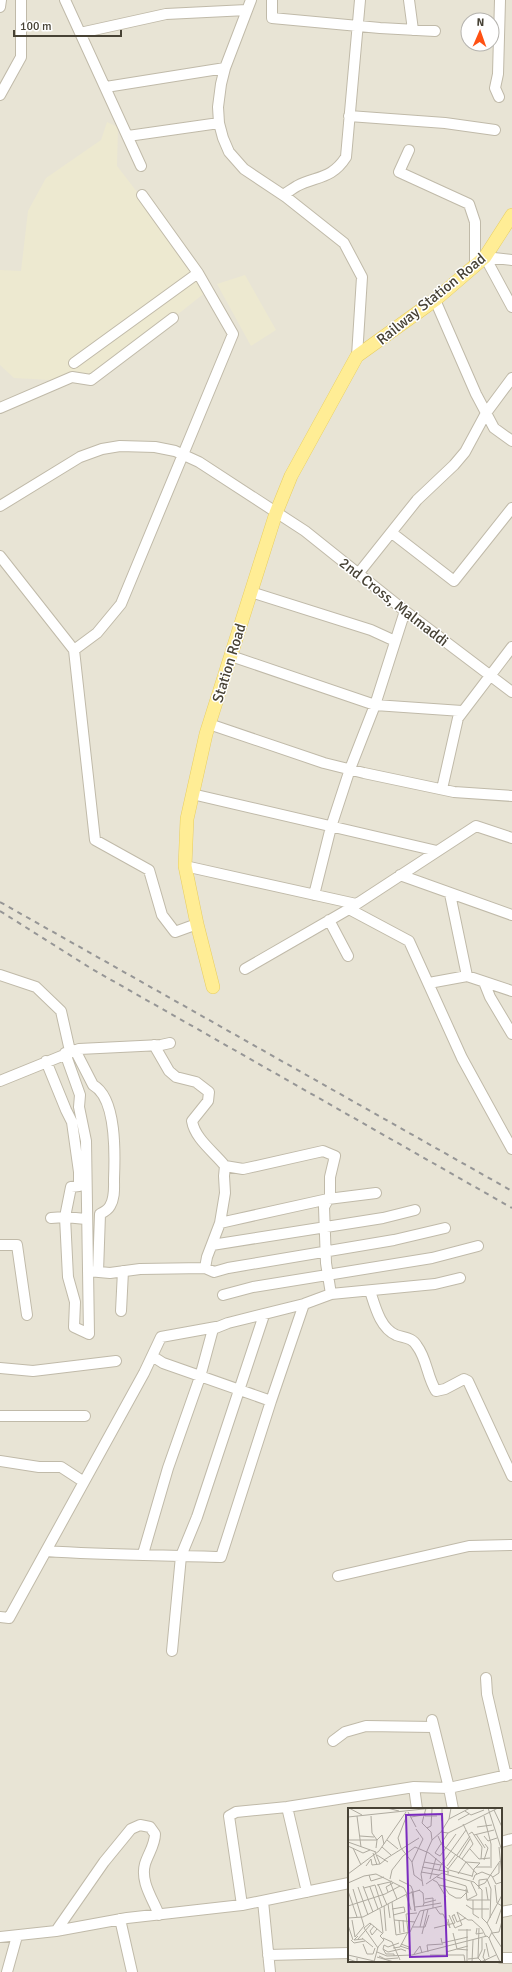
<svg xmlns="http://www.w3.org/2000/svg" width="512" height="1972" viewBox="0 0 512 1972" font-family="Signika,sans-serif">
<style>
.residential{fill:#e8e4d5;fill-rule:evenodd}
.education{fill:#ede9d0}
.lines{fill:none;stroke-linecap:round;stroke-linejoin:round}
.minor-casing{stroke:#c0baa9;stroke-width:12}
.major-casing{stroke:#e8ce61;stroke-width:14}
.minor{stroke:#fff;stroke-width:10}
.major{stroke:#ffed95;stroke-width:13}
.rail{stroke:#969696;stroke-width:2;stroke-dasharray:5 5;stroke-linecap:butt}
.labels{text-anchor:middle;stroke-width:3;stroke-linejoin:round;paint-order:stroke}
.street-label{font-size:15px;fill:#474235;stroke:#fff}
.inset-road{fill:none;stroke:#afaba0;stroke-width:1}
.view{fill:#7b2cbf;fill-opacity:0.15;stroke:#7b2cbf;stroke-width:2}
.inset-edge{fill:none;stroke:#474235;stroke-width:2}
</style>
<rect width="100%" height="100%" fill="#f4f1e7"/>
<path class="residential" d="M0 0H512V1972H0ZM468 20H492V44H468ZM349 1809H501V1961H349Z"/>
<path class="education" d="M107 122 118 127 117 166 211 288 111 367 87 382 14 378 0 365V270L21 271 28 211 46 178 101 140Z
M245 275 276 330 251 346 217 284Z"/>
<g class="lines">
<g class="minor-casing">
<path id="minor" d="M65 0 141 166
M251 0 225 68 221 84 218 107 219 123 223 138 229 152 244 169 286 197 344 243 362 277 357 356
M272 0V18L380 28 435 31
M409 0 413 30
M0 7 1 0
M80 33 166 14 247 10
M106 87 225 68
M0 95 21 57V0
M499 97 495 88 498 74 500 0
M349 116 445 123 495 130
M128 136 219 123
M409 150 399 172 469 204 475 222V266
M283 195C288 192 292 189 297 186 317 176 332 179 346 157L360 0
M485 257 512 307
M485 257 512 260
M435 300 476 394 494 428 512 441
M74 363 198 273
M0 408 72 377 91 380 173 318
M0 506 80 457 102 449 120 446 155 447 175 451 199 462 305 531 405 611 512 692
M392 533 454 581 512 508
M0 556 74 650 95 840 149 870 162 915 175 932 197 924
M358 574 417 500 454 465 465 452 486 413 512 378
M251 592 371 630 395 641
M74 650 97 633 121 604 233 334 198 273 142 195
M231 656 375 705 462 711
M209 724 324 763 364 773 454 792 512 796
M442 789 458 718 512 647
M192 794 437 851
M185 866 356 904
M400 875 512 915
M450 894 467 976
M314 895 331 827 350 769 375 705 405 611
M349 909 409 941 462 1058 512 1149
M329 920 348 956
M245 969 349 909 476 826 512 838
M0 975 36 987 61 1011 70 1051
M484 982 490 997 512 1034
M429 983 467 976 512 991
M75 1050 93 1085C117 1098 115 1155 114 1179 114 1188 115 1198 110 1206 108 1210 104 1212 100 1214L98 1272
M46 1061 66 1110 72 1122 79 1172V1186L71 1187 65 1217 68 1277 75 1302 74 1327 89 1334 86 1141 79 1107 80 1095 65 1053
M0 1081 79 1049 161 1045 170 1043
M225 1166 243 1169 323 1151 335 1156 330 1177V1196L324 1207 326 1263 331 1294
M51 1218 65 1217 86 1219
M220 1223 328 1199 376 1193
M0 1245H17L27 1315
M212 1245 383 1218 415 1210
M205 1268 214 1272 228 1268 394 1240 445 1228
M88 1271 110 1273 140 1269 205 1268 207 1257 220 1223 225 1193 224 1176 225 1166C214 1152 195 1139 192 1121L208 1101 209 1092 196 1082 176 1077 169 1071 154 1045
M370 1291C375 1306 380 1328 396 1335 404 1338 412 1337 417 1346 427 1359 427 1377 436 1391L445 1389 464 1379 468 1381 512 1476
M223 1295 253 1287 432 1258 478 1246
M121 1311 123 1271
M215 1328 213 1329 228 1323 304 1304 331 1294 435 1284 460 1278
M152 1356 163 1363 271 1401 304 1304
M0 1368 33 1371 116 1361
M0 1416H85
M0 1461 39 1467H61L84 1482
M46 1551C104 1555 162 1555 221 1557L271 1401
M143 1554 168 1468 200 1377 213 1329
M338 1576 469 1546 512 1545
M0 1617 9 1618 144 1373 161 1337 216 1327
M172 1651 181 1556 197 1517 264 1315
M486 1678 487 1694 506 1776
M432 1720 449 1788 512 1774
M333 1741 345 1732 366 1726 433 1727
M414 1787 417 1809
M287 1807 307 1892
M501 1842 512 1839
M263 1901 270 1972
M242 1905 229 1816 236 1812 287 1807 414 1787 449 1788 453 1809
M501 1912 512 1910
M120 1919 132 1972
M56 1931 104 1862 131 1829 140 1825 150 1827 155 1834C155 1845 148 1854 145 1864 140 1882 153 1899 159 1915
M0 1937 56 1931 127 1918 242 1905 349 1883
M268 1955 349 1953
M501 1958H512
M7 1972 17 1936"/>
</g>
<g class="major-casing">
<path id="major" d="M213 987 197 924 185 866 187 819 206 734 276 513 291 476 357 356 435 300 485 257 512 215"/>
</g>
<use href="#minor" class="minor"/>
<use href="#major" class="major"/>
<path class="rail" d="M0 902 512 1191
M0 911 92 969 512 1208"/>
</g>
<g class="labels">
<g class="street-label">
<text transform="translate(431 299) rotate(-39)" y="5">Railway Station Road</text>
<text transform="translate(394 602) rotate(38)" y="5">2nd Cross, Malmaddi</text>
<text transform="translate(229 663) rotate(-73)" y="5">Station Road</text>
</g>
</g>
<g transform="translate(348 1808)">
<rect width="154" height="154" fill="#f4f1e7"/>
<path class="inset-road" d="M1 0 14 7M39 0 51 3M78 0 74 15 83 24 84 32M94 0V13M140 0 154 43M146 2 154 19M117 3 123 7 136 2M60 4 68 19M77 5V8H89M59 7 50 30 53 40 64 54 66 67 74 73M9 8 13 39M23 8 24 25 29 32 28 40M136 8 143 36V58M0 9 85 0M63 9 75 7M101 11 122 0M110 12 121 6M129 19 144 17M79 20 83 18 84 1M93 24 100 25 150 0M121 26 124 24 134 39 133 51M128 26 137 40M126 27 146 22M12 28 26 29M90 28 94 37 118 54 129 66M136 28 140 33 149 30M0 32H29L34 27 36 36M39 32 50 41M0 34 28 44M0 38 15 45 22 42M34 39 43 47M151 39 154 68M5 40 13 57M122 41 131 51 142 50M27 44 32 56 37 52M25 45 29 57M87 45 92 48 108 26M87 45 100 25M29 47 40 54M109 47 122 28M110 48 100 61V67L126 74 134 82V110L139 115M111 49 122 31M114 51 125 36 115 16M36 52 71 30M136 52 140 40 137 36M64 54 75 31 68 21M76 54 93 57M18 58 23 51 24 57 32 56M99 58 108 46M74 59 101 64M128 59H144M101 62 124 68M91 63 93 57 118 22M73 64 91 67M0 66 31 43 58 4M110 66 118 54 132 55M21 67 23 73 36 69M89 69 118 78 120 85M124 69 126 61 132 55M145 69 151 65V55M42 71 44 62 55 48 67 39 81 45 100 61M82 71 88 50M51 72 63 78 65 83M85 72 89 74 98 89M125 72 127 67 134 64 144 68 148 76 154 74M44 73 42 74 49 91M0 75 16 68 28 66 56 80 59 86M30 76 39 97M78 76 94 65 100 67M29 77 42 74M91 77 119 83M95 77 101 86 108 90H113L118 85M147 77 149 95 154 98M15 78 25 104M75 78 73 66 79 43 84 32 93 24 101 11 103 0M130 78 137 75 152 53M10 79 20 107M22 79 30 101M138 79 140 92M16 80 27 77 34 99M118 81 119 92H142M131 81V72L139 71 143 81 142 110M0 83 9 109M64 83 67 103 65 83M40 84 38 79 45 75M58 86 63 102M77 91 85 90V100M119 92 129 87 123 74M125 92V106L131 110M44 94 48 127 62 124 72 103 94 98M76 95 88 92M40 96 42 110M118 97 124 101H141M0 98 37 86 52 78M36 98 38 123M75 98 93 95M67 99 75 98 76 95 75 85 71 82M87 99 92 106H95L102 120 100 111M44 101 56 99 57 104 45 107M106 106 109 114 118 110M101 107 107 120 109 119M0 110 15 109 59 86 72 82M4 112 7 129 16 118 5 81M46 112 67 114M51 112 52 125M55 112 56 124M154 113 151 124 144 125 154 140M148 116 154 99M0 117 5 132M26 118 22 123 24 127 29 121M65 119H77L81 107M72 119 76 102M109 119 114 117 109 104 120 112H124L134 121 138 129M16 120 22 115 34 125M16 120 30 140M86 120 107 115 104 108 106 107M129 120 128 126 135 125M110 122H123M105 125 109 141 120 142M74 126 80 101M10 128 6 132 15 131M14 130 25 139M35 130 44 134 52 152M93 130 94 135 120 129M134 130V142L130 150 134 154M10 131 23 116M3 132 6 135 17 133M138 135 141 149M15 136 19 146H25L27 140M52 138 61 141V139L53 136M45 140 52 139 60 124 58 106 69 105M35 141 40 144 53 141 58 143M35 141 36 137 40 139 51 135M35 141 38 146H46V148M137 141 135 149 138 154M29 144 39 148 64 147 139 128 141 130M80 144 79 137 95 136M98 144 120 138M66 146 72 138 74 145M0 147 26 153M82 147H116L117 154M31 148 37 151 50 150M29 149 46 154M0 151 9 154V150M120 151 130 150 131 120M26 154 30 139 36 132 32 128 35 125 32 101M119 154V121M124 154 125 132M133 154 148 147M152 154 144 137 141 130 144 124 139 115 154 87"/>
<path class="view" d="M94 6 99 148 62 149 58 7Z"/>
<rect width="154" height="154" class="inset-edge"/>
</g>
<g transform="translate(480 32) rotate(2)"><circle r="19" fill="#ffffff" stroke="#b5b3ae"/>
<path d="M0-3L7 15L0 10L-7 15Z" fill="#ff5113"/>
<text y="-6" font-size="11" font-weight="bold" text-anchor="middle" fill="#474235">N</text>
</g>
<path d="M14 30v6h107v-6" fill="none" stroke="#474235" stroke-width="2"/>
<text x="20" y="30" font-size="12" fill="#474235" stroke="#ffffff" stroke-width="3" paint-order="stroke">100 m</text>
</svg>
